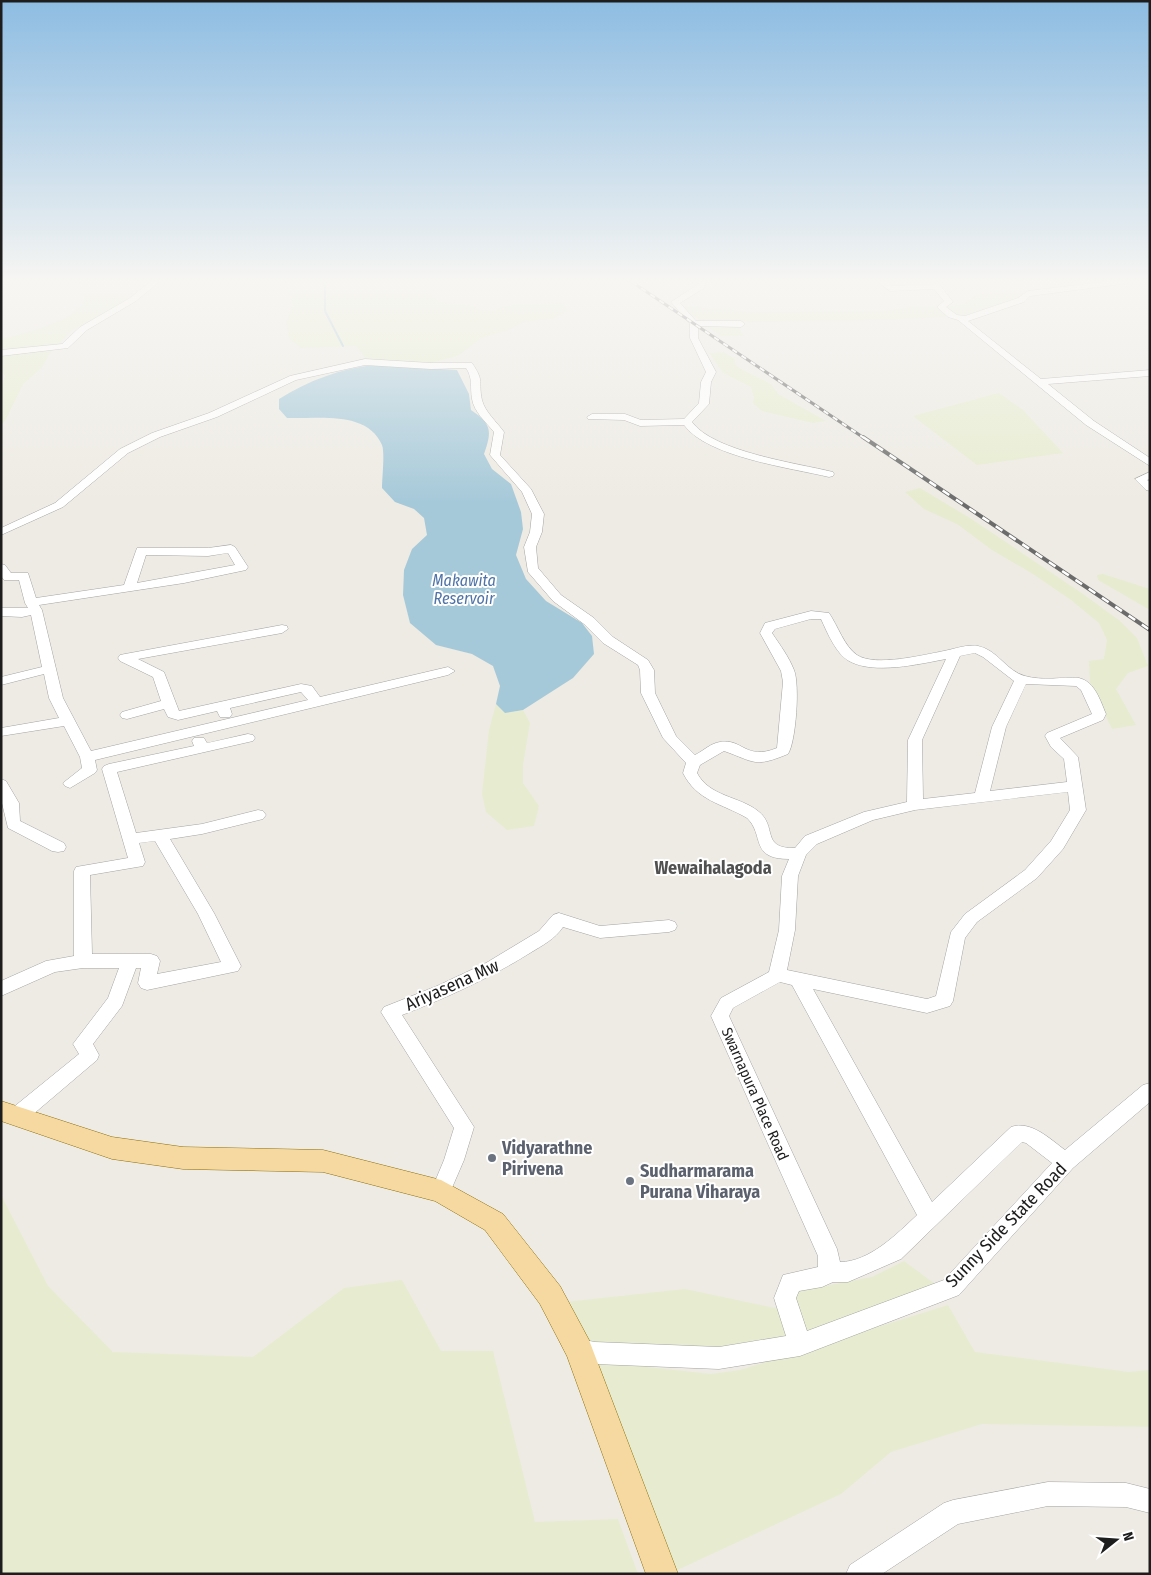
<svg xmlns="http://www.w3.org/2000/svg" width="1151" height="1575" viewBox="0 0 1151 1575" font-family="'Fira Sans Condensed',sans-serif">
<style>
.farmland{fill:#e7ecd0}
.water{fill:#a6c9d9}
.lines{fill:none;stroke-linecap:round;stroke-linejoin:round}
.stream{stroke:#a6c9d9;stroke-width:2}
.minor-casing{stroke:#a4a4a4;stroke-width:1}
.major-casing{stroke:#8e6f08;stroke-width:1}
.minor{fill:#fff;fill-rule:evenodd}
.major{fill:#f6d9a0;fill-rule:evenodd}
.rail-far1-casing{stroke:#6b6b6b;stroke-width:3}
.rail-casing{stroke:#6b6b6b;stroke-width:4}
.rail-far1{stroke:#fff;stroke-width:2;stroke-dasharray:5.5;stroke-linecap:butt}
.rail{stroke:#fff;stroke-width:2.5;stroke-dasharray:8;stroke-linecap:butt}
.worship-dot{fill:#6b7280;stroke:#fff;stroke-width:2}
.labels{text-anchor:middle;stroke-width:4;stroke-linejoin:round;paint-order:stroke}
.street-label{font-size:15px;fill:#1d1d1d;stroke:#fff}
.water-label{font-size:16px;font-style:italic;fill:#4f73a7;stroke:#fff}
.quarter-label{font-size:18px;font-weight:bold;fill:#505050;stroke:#fff}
.near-street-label{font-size:18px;fill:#1d1d1d;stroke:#fff}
.near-worship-label{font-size:18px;font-weight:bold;fill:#5b616d;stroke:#fff;text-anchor:start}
</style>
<rect width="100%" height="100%" fill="#eeebe4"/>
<path class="farmland" d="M81 282H150L144 292 132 301 74 329 57 346 1 352V337H10L40 328 67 317 81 306 85 297 77 293 76 286Z
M283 282H423L430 295 441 302 476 306 475 309 495 311 499 307 519 304 562 303 568 311 552 319 524 322 509 330 482 338 458 356 430 363 366 359 356 346 301 348 289 339 286 322 293 304Z
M654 282H698L697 285 687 289 658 288Z
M996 282H1117L1039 291 1018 300 962 317H956L944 307 964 304 974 296 997 289 994 284Z
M676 305 752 312 879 311 912 307H938L948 317 894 320 755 322 699 320Z
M705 325H738L744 336H721Z
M52 350 42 368 23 384 6 419 1 426V388L5 376 1 370V355Z
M724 352 735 359V364L741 369 771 384 778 394 826 421 813 423 762 411 753 403 754 397 751 387 723 373 709 353Z
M999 393 1023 410 1063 453 977 465 913 416Z
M920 488 973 520 1083 594 1120 621 1137 638 1148 666 1128 673 1116 689 1136 725 1112 729 1090 684 1089 661 1104 659 1107 640 1099 623 1071 600 1033 574 992 550 957 524 924 509 905 492Z
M1103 574 1150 589V610L1098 580 1097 575Z
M496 704 505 713 523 710 530 723 523 765V783L539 806 534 826 507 830 486 812 482 794 489 730Z
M1 1195 48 1286 113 1352 253 1357 344 1288 402 1280 441 1351H493L535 1522 618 1519 638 1574H1Z
M904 1261 943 1290 804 1337 793 1297 799 1291 872 1277Z
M685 1289 784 1310 790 1335 755 1352 585 1344 565 1302Z
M948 1305 975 1352 1129 1372 1150 1370V1427L982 1424 891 1452 841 1494 671 1573 593 1361 711 1374 740 1370Z"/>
<path class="water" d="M375 365 457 370 469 394 471 410C492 424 492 431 484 454L492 469 511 484 521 512 523 529 516 555 526 579 546 601 582 623 592 636 594 654 573 678 523 710 505 713 496 704 500 686 493 666 472 654 436 645 410 623 403 595 404 570 412 549 427 535 424 518 414 509 395 502 382 488C382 478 385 453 382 445 367 410 318 419 287 418L279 409V399C308 381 341 368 375 365Z"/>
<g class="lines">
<path class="stream" d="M323 282 325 286V311L343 346"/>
<g class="minor-casing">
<path id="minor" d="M150 282H159L136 301 87 330 68 348 1 356V350L62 344 80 327 130 298Z
M698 282H706L704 288 680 303 696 321H741L745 324 741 327 698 326V338L716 372 711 382 709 404 692 422C714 452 797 463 833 472L834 474 833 476 829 477C791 468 707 457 684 425L640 426 624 420 588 419 587 417 592 414H625L641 420 684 419 699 403 701 382 706 372 690 338V324L671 302 697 285Z
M878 282H887L892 286 939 284 953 302 946 307 957 315 965 316 1018 298 1028 291 1103 282H1126L1122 284 1030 296 1024 302 968 321 1041 379 1150 370V376L1048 384 1094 421 1150 458V466L1086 425 958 320 948 317 937 307 944 301 934 289 890 291Z
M365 359 431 363H472C485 382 478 381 482 400 485 412 497 422 504 432L500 455 531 489 544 514 542 532 536 547 538 568 561 595 594 618 613 637 648 660 654 670 655 693 676 736 695 755C703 751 711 743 720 742 743 738 745 761 777 748L783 682 781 671 760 633 765 623 811 611 829 613C838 626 844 646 857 655 875 667 923 655 944 651 954 649 968 644 978 646 998 650 1006 671 1025 676 1042 681 1062 677 1079 678 1095 682 1100 700 1106 714L1103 720 1060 738 1078 757 1086 810 1063 849 1037 878 977 922 965 938 953 1001 950 1006 927 1013 813 989 932 1202 1011 1127C1031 1120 1050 1139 1065 1150L1143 1085 1150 1083V1102L1073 1168 959 1295 800 1356 719 1369 595 1364 571 1358 568 1350 571 1342 579 1339 595 1342 719 1347 786 1336 774 1298 783 1275 818 1267V1256L711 1016 721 998 769 972 779 930 782 876 789 859C749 859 765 835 747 818 721 803 697 801 683 773L686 763 663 738 641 693 640 670 638 665 603 643 584 624 553 601 528 572 524 547 530 532 532 514 522 492 490 455 494 432C486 422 474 412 472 399 470 387 473 378 466 368L431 369 365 365 296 380 217 417 160 437 128 453 63 507 1 535V528L55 503 120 449 152 433 209 413 290 376ZM811 619H821C827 632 836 654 849 661 874 675 919 664 946 659L908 740 907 802 864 812 805 836 795 848C760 849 778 826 758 811 739 796 710 797 697 773L700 765 724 751C755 762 754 768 788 754 796 742 800 684 794 670 789 657 780 645 772 633L775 629ZM975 653 983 657 1014 681 992 727 975 793 923 799 922 740 960 656ZM1026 684 1076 686 1081 690 1092 714 1047 733 1045 736 1051 747 1064 759 1067 782 990 791 1006 727ZM1068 792 1070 810 1051 841 1025 870 965 914 951 932 936 996 927 999 787 970 795 930 798 876 806 855 817 844 873 820 915 810ZM780 982 792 985 917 1215C897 1234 869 1262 840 1262L837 1249 729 1016 733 1008ZM1022 1142 1026 1143 1052 1163 944 1280 807 1331 796 1298 799 1291 822 1287 833 1282H848L901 1259Z
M1150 472V479L1147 480 1150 482V491L1146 490 1135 479Z
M231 545 235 547 248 567 246 570 184 583 39 605 42 610 63 698 91 751 308 700 301 692 230 708 232 714 230 717H220L217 711 178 720 168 717 164 709 127 719 122 718 120 715 122 712 161 701 153 677 120 661 118 658 120 655 125 654 282 625 287 626 288 629 282 633 138 659 164 672 179 711 301 684 312 686 320 697 448 667 455 671 448 675 95 760 97 770 95 773 70 788 65 786 63 783 82 768 80 757 64 726 1 736V728L59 718 49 698 44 674 1 685V677L42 667 31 615 22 617 1 616V608H28L25 603 19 580H4L1 576V564L5 565 11 573H28L36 598 124 585 137 548H208ZM228 553 235 565 137 583 146 555 208 556Z
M248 734 253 735 255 738 253 741 117 772 136 833 202 824 258 810 263 811 266 815 263 819 202 834 170 839 214 913 241 966 238 971 147 990 141 988 138 983 141 968H136L122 1006 93 1044 99 1055 97 1060 24 1122 17 1124 10 1122 7 1116 10 1110 79 1054 73 1044 108 998 119 968H83L55 972 1 996V981L46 961 74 956V871L76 867 128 858 102 769 104 766 109 764 194 746 192 741 194 738H204L207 743ZM155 841 198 914 221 962 157 974 160 961 157 956 151 954H92L90 875 143 866 145 862 139 843Z
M1 779 6 781 19 803 20 821 64 843 66 847 64 851 58 852 52 851 8 828 1 799Z
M559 913 600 926 669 920 675 922 677 926 675 930 669 932 600 938 563 927C555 939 543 945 530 953 490 978 446 998 402 1015L474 1127 464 1160 448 1197 441 1200 434 1197 431 1191 444 1160 454 1128 381 1012 384 1007 437 986 486 963 539 931 553 915Z
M1048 1482 1126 1483 1150 1489V1513L1126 1507 1048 1506 958 1524 882 1574H846L850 1565 944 1503 953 1500Z"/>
</g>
<g class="major-casing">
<path id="major" d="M1 1101 112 1137 183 1147 323 1150 441 1180 503 1214 560 1286 589 1340 678 1574H646L567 1356 540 1304 485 1230 435 1201 323 1172 183 1169 112 1159 1 1121Z"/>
</g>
<use href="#minor" class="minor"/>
<use href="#major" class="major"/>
<g class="rail-far1-casing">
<path id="rail-far1" d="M632 282 864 438"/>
</g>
<g class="rail-casing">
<path id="rail" d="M863 437 1150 630"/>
</g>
<use href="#rail-far1" class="rail-far1"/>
<use href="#rail" class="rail"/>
</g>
<linearGradient id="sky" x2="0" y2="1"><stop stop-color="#8dbce2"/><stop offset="0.56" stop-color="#f7f6f3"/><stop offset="1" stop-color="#f7f6f3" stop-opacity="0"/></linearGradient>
<rect width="1151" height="502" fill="url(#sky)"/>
<g class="worship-dot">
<circle cx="492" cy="1158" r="5"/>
<circle cx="630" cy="1181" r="5"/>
</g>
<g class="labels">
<g class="street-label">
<text transform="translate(755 1094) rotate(66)" y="5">Swarnapura Place Road</text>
</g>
<g class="water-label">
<text x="464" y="586">Makawita<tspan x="464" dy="18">Reservoir</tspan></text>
</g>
<g class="quarter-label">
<text x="713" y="874">Wewaihalagoda</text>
</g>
<g class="near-street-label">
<text transform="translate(452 985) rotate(-24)" y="6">Ariyasena Mw</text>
<text transform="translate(1006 1225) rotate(-46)" y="6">Sunny Side State Road</text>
</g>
<g class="near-worship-label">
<text x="502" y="1154">Vidyarathne<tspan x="502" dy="21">Pirivena</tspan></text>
<text x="640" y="1177">Sudharmarama<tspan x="640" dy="21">Purana Viharaya</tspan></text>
</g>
</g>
<rect width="1151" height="1575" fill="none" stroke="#1d1d1d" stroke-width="5"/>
<g transform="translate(1116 1540) rotate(73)" stroke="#ffffff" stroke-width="4" paint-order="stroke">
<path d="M0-4L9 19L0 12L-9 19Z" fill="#1d1d1d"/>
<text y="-8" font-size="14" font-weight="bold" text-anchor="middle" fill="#1d1d1d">N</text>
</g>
</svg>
